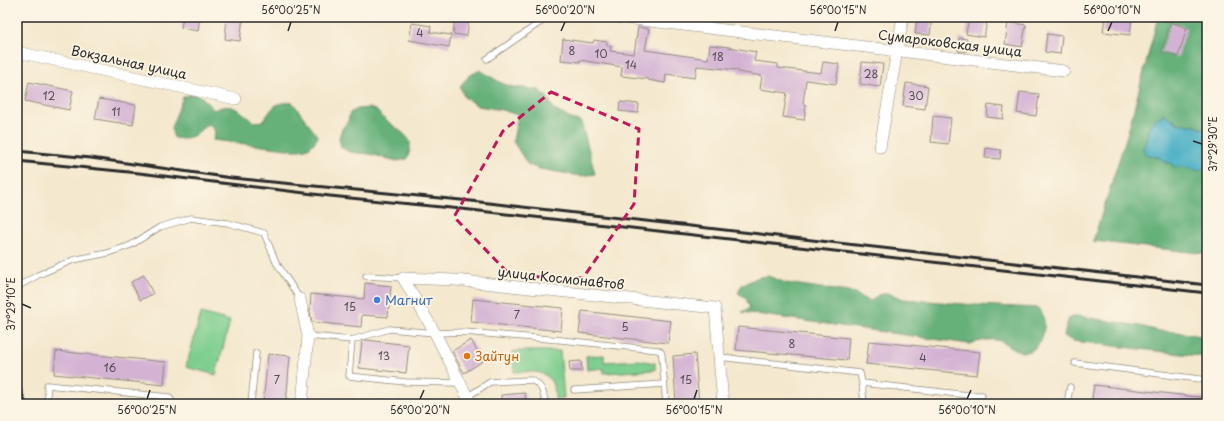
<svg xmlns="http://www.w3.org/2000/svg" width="1224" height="421" viewBox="0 0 1224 421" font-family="'Playpen Sans',sans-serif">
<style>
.green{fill:#7ece8f;stroke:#547c5d}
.forest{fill:#66b17a;stroke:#486e52}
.water{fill:#46afc5;stroke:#386d78}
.building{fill:#d3b2d4}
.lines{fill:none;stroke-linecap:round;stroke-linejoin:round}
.lane-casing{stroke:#908a7c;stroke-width:7}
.street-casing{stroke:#908a7c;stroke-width:12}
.lane{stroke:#fff;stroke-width:5.5}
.street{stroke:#fff;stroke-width:11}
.rail{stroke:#2b2b2b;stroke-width:3}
.marked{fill:none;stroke:#c2185b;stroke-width:3;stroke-dasharray:8 5;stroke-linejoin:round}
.ticks{fill:none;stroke:#2b2b2b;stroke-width:1.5}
.shop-dot{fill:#3f7fe0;stroke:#fcf5e5;stroke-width:1.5}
.food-dot{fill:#e8710a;stroke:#fcf5e5;stroke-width:1.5}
.labels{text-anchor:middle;stroke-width:3.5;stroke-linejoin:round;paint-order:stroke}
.number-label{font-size:11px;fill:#554d55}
.street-label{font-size:13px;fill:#2b2b2b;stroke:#fcf5e5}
.shop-label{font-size:13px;fill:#366cbe;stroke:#fcf5e5;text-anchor:start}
.food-label{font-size:13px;fill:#c56008;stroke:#fcf5e5;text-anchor:start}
.neatline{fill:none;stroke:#2b2b2b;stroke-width:1.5}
.ticks-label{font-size:10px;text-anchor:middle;fill:#2b2b2b}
</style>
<rect width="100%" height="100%" fill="#fcf5e5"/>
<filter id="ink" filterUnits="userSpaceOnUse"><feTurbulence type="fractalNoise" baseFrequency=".025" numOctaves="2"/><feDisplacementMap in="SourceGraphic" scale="8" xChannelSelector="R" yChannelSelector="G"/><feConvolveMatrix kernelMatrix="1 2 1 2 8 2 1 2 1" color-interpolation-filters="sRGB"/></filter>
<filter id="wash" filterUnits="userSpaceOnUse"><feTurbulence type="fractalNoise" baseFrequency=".012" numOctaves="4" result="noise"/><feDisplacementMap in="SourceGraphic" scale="16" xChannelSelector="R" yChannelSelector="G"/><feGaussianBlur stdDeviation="0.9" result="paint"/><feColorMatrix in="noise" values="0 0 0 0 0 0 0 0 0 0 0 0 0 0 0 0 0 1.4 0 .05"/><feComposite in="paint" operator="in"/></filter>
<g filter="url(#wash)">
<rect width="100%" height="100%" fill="#f4e8ce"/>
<path class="green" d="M201 313 230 321 216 375 186 367Z
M513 351H560L564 398 555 399C555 395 555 390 553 386 548 368 528 372 514 372Z
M604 355V362L638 360 655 363V370L604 373 603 368 587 370 586 356Z"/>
<path class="forest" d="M1158 17H1207V131L1195 126 1182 125 1169 117 1162 116 1147 130 1148 132 1145 144 1153 157H1159L1164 161 1172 164 1175 168 1178 166 1200 171 1204 167 1207 169V254L1093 241 1128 132Z
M480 70 501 83 513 87 539 90 548 98 554 110 574 120 581 121 595 174 581 176 540 169 528 165 513 141 518 115 502 110 478 106 464 97 460 86 469 76Z
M192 94 201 96 214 110C232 101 240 111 254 122L263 121C273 108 274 101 293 103L318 137C311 148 308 150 295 150L213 140 215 131 208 124 193 136 183 139 174 138 171 128 183 97Z
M368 108 376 110 382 117 404 134 410 141V150L407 159 397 161 370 154 349 152 341 147 339 138 342 129 348 121 350 113 358 109Z
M768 276 786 283 855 293 862 298 871 301 878 295 887 293 904 299 975 305 1038 308C1044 317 1046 323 1043 334 1040 347 1029 356 1016 350 1009 347 1004 341 996 340 987 339 977 342 969 344L742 312 750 308 746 298 738 293 742 285 759 277Z
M1078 316 1140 326 1159 331 1177 332 1207 337V357L1073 341 1064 336 1066 327 1069 318Z"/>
<path class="water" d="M1163 113 1177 123 1195 126 1207 131V169L1204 167 1200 171 1178 166 1175 169 1172 164 1164 161 1159 157C1152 157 1144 156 1143 148L1145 144 1148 132 1147 130 1156 118 1162 116Z"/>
<g id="blocks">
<path class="building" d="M183 17H200L198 31 181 28Z
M227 17H243L240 41 225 39Z
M455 17H469L467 36 453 34Z
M917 17H932L930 35 915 34Z
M969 17H988L984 37 966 34Z
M1105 17H1132L1130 35 1103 32Z
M1008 22 1026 25 1022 47 1005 44Z
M1171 22 1187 28 1178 57 1161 52Z
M412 23 431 26 430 32 451 35 449 47 409 40Z
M638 27 649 29 645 50 708 59 710 45 729 47 756 52 754 61 778 64V68L821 73 823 62 839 64 836 84 806 80 803 104 806 105 804 120 783 117 787 93 760 89 762 76 738 72V70L697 66 695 78 666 74 665 83 648 80V79L621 76 622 67 580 60V62L561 60 563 39 593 43 594 40 607 42V46H611L610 51 634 54Z
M1047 34 1062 36 1060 54 1045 52Z
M959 38 967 39 966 52 958 51Z
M862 62 883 64 880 87 860 84Z
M29 82 73 91 69 110 25 101Z
M906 83 928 86 925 109 903 106Z
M1020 92 1039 94 1036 116 1017 113Z
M99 99 136 105 133 125 95 119Z
M620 102 639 104 638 113 619 111Z
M988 105 1004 107 1003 119 987 117Z
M933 116 951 118 948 144 931 142Z
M986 148 1001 150 1000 159 985 158Z
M144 275 153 294 140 300 131 282Z
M365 283 391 286 388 317 362 315 361 327 312 322 310 311 311 294 364 299Z
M473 299 563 308 561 331 471 322Z
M582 311 671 321 668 343 579 333Z
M738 327 849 338 847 360 736 350Z
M366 340 409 345 406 373 359 368 362 341Z
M471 340 483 361 464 373 452 351Z
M869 341 980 352 977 375 866 364Z
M56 351 166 362 164 385 54 374Z
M268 354 290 356 286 404H263Z
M695 354 699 404H676L673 356Z
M581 361 582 371H570L569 362Z
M1094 385 1206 398V404H1091Z
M525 393 526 404H501V395Z"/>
</g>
</g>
<g filter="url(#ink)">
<use href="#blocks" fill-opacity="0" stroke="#908a7c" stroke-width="1"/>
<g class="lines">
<g class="lane-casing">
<path id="lane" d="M487 59 548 17
M366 276 403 278
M17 287 38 275 73 260 108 253 131 245 160 227 191 218 228 223 264 233 276 262 300 299
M308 336 352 340 389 329 435 333 464 332 561 340 658 350 661 352 662 356 666 404
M352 340 349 376 406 382 460 383
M719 357 860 373 862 383 968 395H982
M1075 363 1207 380
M862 383 864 404
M574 390 664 384
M968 395 969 404
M467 397 490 382 531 380C542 385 544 392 545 404
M48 404 47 385 169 397 174 404
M251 404 256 353
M1067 404 1070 387"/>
</g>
<g class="street-casing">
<path id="street" d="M617 17 1064 71
M17 52 236 99
M880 147 903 17
M403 278 455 280 715 308 723 404
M403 278 435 333 471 404
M300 299 308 336 302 404"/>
</g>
<use href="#lane" class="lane"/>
<use href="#street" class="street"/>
<path class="rail" d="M17 151 91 158 232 178 471 201 1207 285
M17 161 139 173 330 196 471 210 1207 293
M17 381 26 404"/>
</g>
</g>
<path class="marked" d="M551 92 639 129 634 204 583 278 511 276 454 217 503 131Z"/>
<path class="ticks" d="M288 31 291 22M561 31 565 22M835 31 838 22M1108 31 1112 22M1193 141 1202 144M22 304 31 308M147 399 150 390M420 399 424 390M694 399 697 390M967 399 971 390"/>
<circle class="shop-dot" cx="377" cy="300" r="4"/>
<circle class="food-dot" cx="467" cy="356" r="4"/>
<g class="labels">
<g class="number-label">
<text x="420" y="37">4</text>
<text x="572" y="55">8</text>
<text x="601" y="58">10</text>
<text x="718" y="61">18</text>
<text x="631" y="69">14</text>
<text x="871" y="78">28</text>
<text x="49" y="100">12</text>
<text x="916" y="100">30</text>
<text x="116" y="116">11</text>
<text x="350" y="311">15</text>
<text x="517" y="319">7</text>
<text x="625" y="331">5</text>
<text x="792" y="348">8</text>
<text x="384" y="360">13</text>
<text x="923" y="362">4</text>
<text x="110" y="372">16</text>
<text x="277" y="384">7</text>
<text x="686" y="384">15</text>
</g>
<g class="street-label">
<text transform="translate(950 43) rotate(7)" y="5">Сумароковская улица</text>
<text transform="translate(129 62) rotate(12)" y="5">Вокзальная улица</text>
<text transform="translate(561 278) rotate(6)" y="5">улица Космонавтов</text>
</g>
<g class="shop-label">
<text x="385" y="305">Магнит</text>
</g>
<g class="food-label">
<text x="475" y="361">Зайтун</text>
</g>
</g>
<rect width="1224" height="421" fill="none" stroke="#fcf5e5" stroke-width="44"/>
<rect x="22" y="22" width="1180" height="377" class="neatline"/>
<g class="ticks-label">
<text x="291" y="14">56°00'25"N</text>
<text x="565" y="14">56°00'20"N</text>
<text x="838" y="14">56°00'15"N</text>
<text x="1112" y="14">56°00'10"N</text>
<text transform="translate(1213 144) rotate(-90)" y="4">37°29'30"E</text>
<text transform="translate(11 304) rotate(-90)" y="4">37°29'10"E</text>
<text x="147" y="414">56°00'25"N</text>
<text x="420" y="414">56°00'20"N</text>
<text x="694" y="414">56°00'15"N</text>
<text x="967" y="414">56°00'10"N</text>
</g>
</svg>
